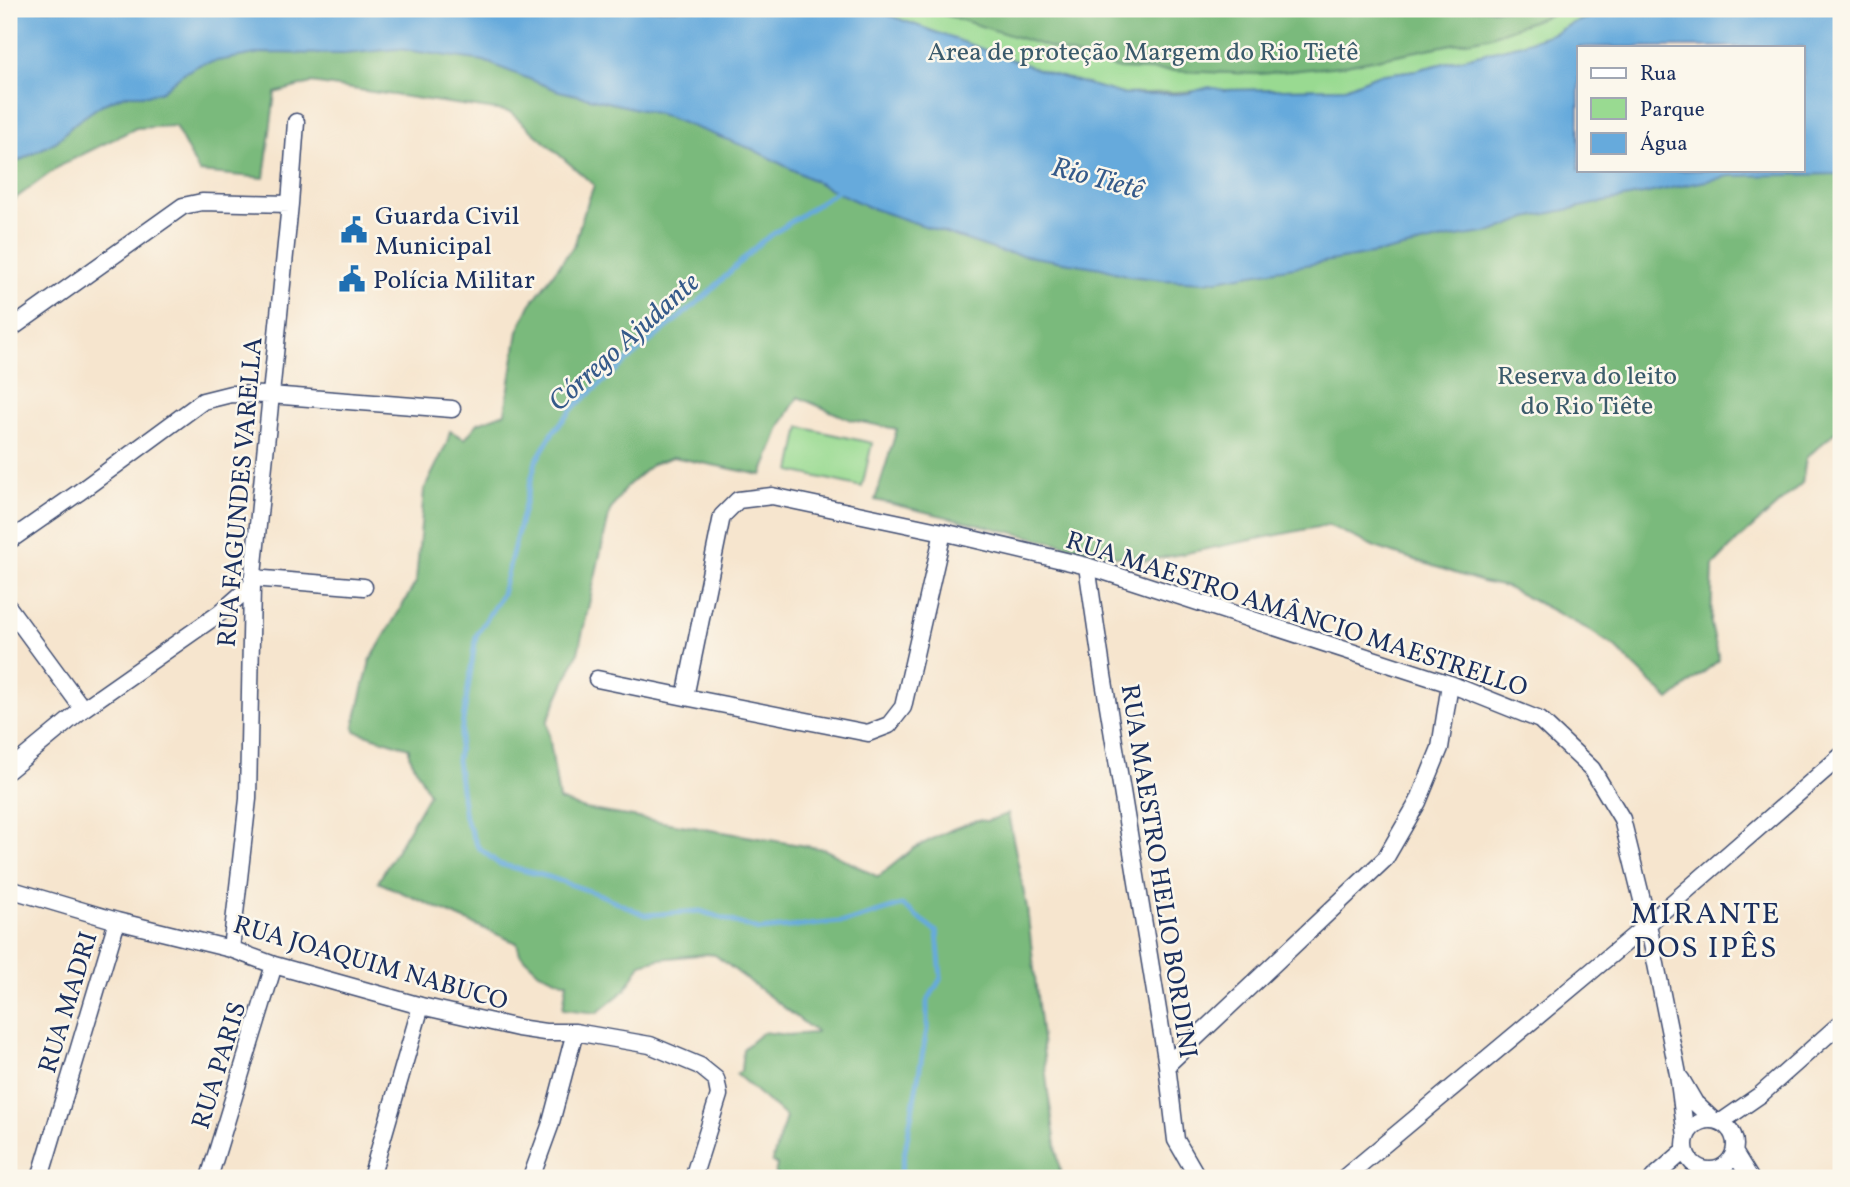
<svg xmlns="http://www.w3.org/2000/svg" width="1850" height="1187" viewBox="0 0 1850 1187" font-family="Vollkorn,serif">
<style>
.green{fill:#99da91;stroke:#5a8478;stroke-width:2}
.forest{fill:#7aba7b;stroke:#4a746c;stroke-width:2}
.water{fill:#66aadc;stroke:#406c9d;stroke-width:2;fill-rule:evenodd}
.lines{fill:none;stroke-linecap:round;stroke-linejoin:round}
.stream{stroke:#66aadc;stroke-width:5}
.minor-casing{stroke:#3c4a6f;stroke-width:19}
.minor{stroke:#fff;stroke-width:16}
.labels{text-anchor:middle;stroke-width:5;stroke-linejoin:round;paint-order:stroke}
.park-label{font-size:26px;fill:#3a5a6b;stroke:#fbf7ec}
.poi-label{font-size:26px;fill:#1b2f5e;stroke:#fbf7ec;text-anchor:start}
.street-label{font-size:26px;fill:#1b2f5e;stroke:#fbf7ec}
.water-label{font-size:28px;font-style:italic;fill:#355a8a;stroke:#fbf7ec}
.quarter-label{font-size:30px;letter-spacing:2px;fill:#1b2f5e;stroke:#fbf7ec}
</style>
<rect width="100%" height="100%" fill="#fbf7ec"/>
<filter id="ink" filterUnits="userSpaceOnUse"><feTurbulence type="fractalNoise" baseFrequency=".0143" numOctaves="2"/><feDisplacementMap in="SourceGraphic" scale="14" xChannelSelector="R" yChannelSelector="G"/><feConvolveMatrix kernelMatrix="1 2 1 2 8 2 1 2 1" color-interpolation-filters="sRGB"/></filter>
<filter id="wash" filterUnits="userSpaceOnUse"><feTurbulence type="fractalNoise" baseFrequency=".00686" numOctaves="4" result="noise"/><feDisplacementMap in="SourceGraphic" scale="28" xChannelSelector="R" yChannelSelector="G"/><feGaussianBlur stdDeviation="1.57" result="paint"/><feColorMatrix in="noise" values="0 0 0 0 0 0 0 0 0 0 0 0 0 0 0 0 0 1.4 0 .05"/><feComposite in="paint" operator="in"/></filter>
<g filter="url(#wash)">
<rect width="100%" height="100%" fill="#f6e5ce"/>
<path class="green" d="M870 9H1617L1573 23 1554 33 1518 45 1416 70 1377 75 1345 88 1224 90 1122 94 1051 74Z
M800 427 872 443 862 487 791 471Z"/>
<path class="forest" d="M221 9H441L1528 183 1803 170 1841 146V427L1806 458 1802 483 1736 542 1713 566 1711 624 1719 660 1669 700 1615 647 1586 628 1538 603 1506 587 1482 582 1375 547 1328 525 1146 561 1108 555 875 500 897 429 851 420 798 397 781 425 762 475 673 457 653 464 626 487 610 511 578 653 547 722 559 800 585 809 824 849 878 877 914 848 953 829 977 820 987 821 1008 814 1027 908 1048 1092 1061 1178H782L775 1174 777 1165 772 1162 786 1117 736 1074 741 1071 743 1049 763 1032 788 1035 815 1033 816 1032 715 955 707 954 660 959 641 964 625 990 597 1013 563 1009 567 982H563L539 972 520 954 517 943 378 882 429 794 409 755V748L355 731 354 726 370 661 416 582 424 490 447 443 450 431 465 439 478 423 505 413 518 331 530 305 575 244 581 221 594 185 510 112 311 83 275 93 264 178 199 172 175 126 136 128 61 165 9 203V166L57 141 74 124Z
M926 9H1566L1488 37 1341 66 1259 74 1119 69Z"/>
<path class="water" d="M9 9H872L1051 74 1122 94H1177L1188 93 1209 87 1224 90 1345 88 1377 75 1416 70 1518 45 1554 33 1573 23 1617 9H1841V174L1730 176 1527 218 1492 232 1449 238 1389 251 1205 282 1164 280 1129 276 1101 268 1002 252 871 208 836 192 752 149 659 114 559 91 484 61 398 49 343 54 261 53 201 64 182 74 162 91 148 95H125L101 105 74 124 57 141 9 166ZM1579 47H1803V170H1579Z"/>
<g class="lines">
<path class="stream" d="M840 189 761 242 704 297 631 357 575 406 553 432 536 461 502 594 476 636 457 760 465 818 478 847 499 864 549 877 601 895 645 915 700 911 759 930 850 921 902 905 937 932 941 978 927 1002V1029L900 1178"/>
</g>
</g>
<g filter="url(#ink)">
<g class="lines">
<g class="minor-casing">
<path id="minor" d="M9 330 183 206 202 202 290 204
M943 532 903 707 889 725 868 733 685 697 722 516 738 500 772 496 943 532 1087 566 1450 684 1540 720 1592 769 1622 819 1648 924 1678 1074 1686 1136
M9 541 78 493 203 401 231 394 270 395 452 409
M1087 566 1103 675 1167 1065 1176 1140 1198 1178
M252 578 364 587
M9 608 83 709
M597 679 685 697
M9 770 83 709 220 613 252 585
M9 889 117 921 231 949 274 965 421 1006 518 1028 545 1032H575L650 1045 700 1066 716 1079 719 1095 693 1178
M231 949 248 799 252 585 290 204 296 122
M1167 1065 1385 859 1418 802 1440 748 1450 684
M1681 1079 1695 1103 1713 1120
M1685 1145a25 25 0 1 1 50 0a25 25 0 1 1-50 0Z
M1721 1122 1760 1095 1841 1023
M1734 1152 1750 1178
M40 1178 117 921
M209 1178 274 965
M371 1178 421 1006
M531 1178 550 1126 575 1032
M1344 1178 1648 924 1841 756
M1653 1178 1685 1150"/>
</g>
<use href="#minor" class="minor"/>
</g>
</g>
<defs>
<g id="civic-bare" transform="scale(2.1)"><path d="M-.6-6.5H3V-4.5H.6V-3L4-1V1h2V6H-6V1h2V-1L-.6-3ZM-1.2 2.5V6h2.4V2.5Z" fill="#1f6fb2" stroke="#fbf7ec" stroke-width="2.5" paint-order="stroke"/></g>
</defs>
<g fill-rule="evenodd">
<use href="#civic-bare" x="354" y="230"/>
<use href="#civic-bare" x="352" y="279"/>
</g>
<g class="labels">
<g class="park-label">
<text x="1143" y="60">Area de proteção Margem do Rio Tietê</text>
<text x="1587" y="384">Reserva do leito<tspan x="1587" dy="30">do Rio Tiête</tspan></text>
</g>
<g class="poi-label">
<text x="375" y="224">Guarda Civil<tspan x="375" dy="30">Municipal</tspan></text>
<text x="373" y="288">Polícia Militar</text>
</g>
<g class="street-label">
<text transform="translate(239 492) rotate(-85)" y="9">RUA FAGUNDES VARELLA</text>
<text transform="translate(1297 613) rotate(18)" y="9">RUA MAESTRO AMÂNCIO MAESTRELLO</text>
<text transform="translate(1160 871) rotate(81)" y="9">RUA MAESTRO HELIO BORDINI</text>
<text transform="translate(371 962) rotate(16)" y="9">RUA JOAQUIM NABUCO</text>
<text transform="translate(67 1002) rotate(-73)" y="9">RUA MADRI</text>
<text transform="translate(218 1065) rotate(-73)" y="9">RUA PARIS</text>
</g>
<g class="water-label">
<text transform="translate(1098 177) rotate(15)" y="10">Rio Tietê</text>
<text transform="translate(623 341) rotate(-42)" y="10">Córrego Ajudante</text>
</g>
<g class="quarter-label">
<text x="1706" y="923">MIRANTE<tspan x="1706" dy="34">DOS IPÊS</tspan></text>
</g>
</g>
<rect width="1850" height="1187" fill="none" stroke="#fbf7ec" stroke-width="35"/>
<rect x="1577" y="46" width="228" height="126" fill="#fbf7ec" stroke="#a1a7b3" stroke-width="2"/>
<rect x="1591" y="68" width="35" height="10" fill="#ffffff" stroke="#a1a7b3" stroke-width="2"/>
<text x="1640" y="80" font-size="21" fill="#1b2f5e">Rua</text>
<rect x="1591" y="98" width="35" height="21" fill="#99da91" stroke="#a1a7b3" stroke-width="2"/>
<text x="1640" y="116" font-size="21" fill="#1b2f5e">Parque</text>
<rect x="1591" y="133" width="35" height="21" fill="#66aadc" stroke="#a1a7b3" stroke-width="2"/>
<text x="1640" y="150" font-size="21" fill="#1b2f5e">Água</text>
</svg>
